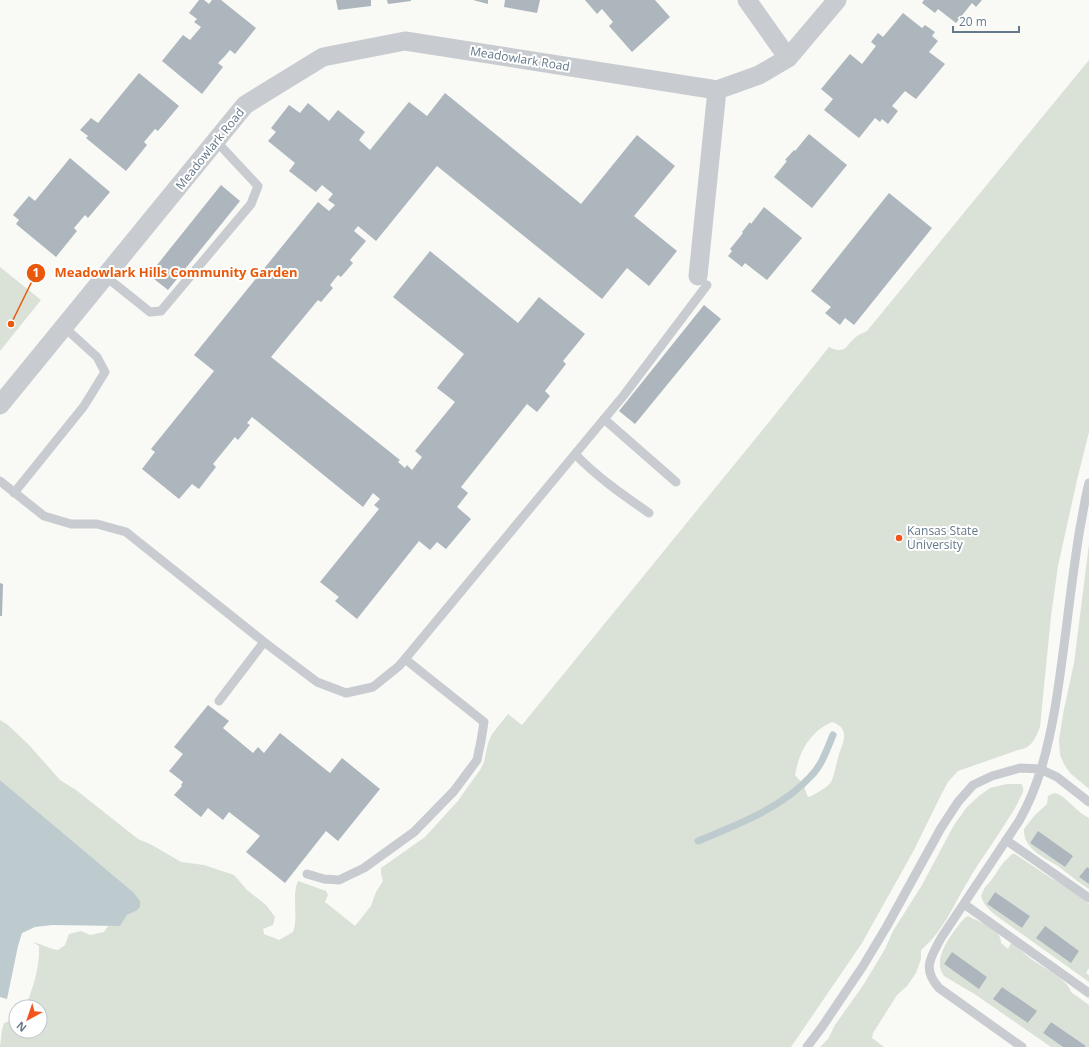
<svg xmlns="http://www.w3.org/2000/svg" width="1089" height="1047" viewBox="0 0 1089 1047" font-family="'Open Sans',sans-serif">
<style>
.green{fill:#dae1d7;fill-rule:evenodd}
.water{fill:#bdcace}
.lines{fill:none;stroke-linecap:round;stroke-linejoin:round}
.stream{stroke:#bdcace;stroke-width:7}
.building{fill:#acb6bc}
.lane{stroke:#c8ccd0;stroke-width:9}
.street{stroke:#c8ccd0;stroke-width:19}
.poi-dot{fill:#f3541c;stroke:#fff;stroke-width:1.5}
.labels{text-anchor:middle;stroke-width:4;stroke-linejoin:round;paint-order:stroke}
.street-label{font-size:12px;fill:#65798a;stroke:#fff}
.poi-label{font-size:12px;fill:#65798a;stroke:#fff;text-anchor:start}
.leader{fill:none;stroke:#e8590c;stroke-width:1.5}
.callout-dot{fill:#e8590c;stroke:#fff;stroke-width:1.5}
.mark-label{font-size:12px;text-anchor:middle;font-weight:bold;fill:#fff}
.callout-label{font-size:13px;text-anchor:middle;font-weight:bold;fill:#e8590c;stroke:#fff;stroke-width:4;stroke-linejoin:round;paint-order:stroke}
</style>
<rect width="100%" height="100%" fill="#f9f9f6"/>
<path class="green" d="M1089 60V432L1077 480 1058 566 1051 616 1040 727C1035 739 1032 748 1018 750L958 771 948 782 940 797 914 850 862 943 791 1047H0L2 1030 4 1023 16 1019V1031H40V1007H25C33 989 40 967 39 946L33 942C42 944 49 949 58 950L65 945 69 934 81 931 90 935 104 932 108 926H120L127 915 136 911 133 892 0 780V720L8 725 29 745 60 780 76 790 138 839 152 845 181 862 204 865 234 875 247 890 266 905 275 917 273 925 263 929 264 934 279 940 293 932C299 915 291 897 298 881L326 891 328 895 325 902 355 926 371 906 376 892 383 881 381 873V868L425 837 457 802 480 770 484 762 488 743 492 734 508 714 522 725 769 422 829 347C846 355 845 346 856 337 859 334 864 333 867 331ZM832 722C853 729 841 745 838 758 836 765 834 776 831 782 828 787 813 796 808 797L803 784 795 775C799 753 809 732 832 722Z
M0 267 41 300 0 351Z
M1089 544V789L1070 773 1064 764 1060 755 1059 740 1064 709 1074 663Z
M1007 784H1021C1025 788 1023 793 1020 798 1016 808 1009 817 1003 827 992 845 978 863 968 881 954 904 943 932 921 950V959L916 973 907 986 897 995 873 1033 872 1038 884 1047H820L828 1039 835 1025 864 984 885 949 893 931 922 885 954 825 967 807 979 796 990 788Z
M1054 793C1062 794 1067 801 1073 806 1078 811 1083 815 1089 818V868L1087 867 1079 877 1089 884V889C1079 883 1071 876 1062 869 1047 858 1023 851 1024 829L1035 815 1047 804 1048 796ZM1038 832 1072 856 1065 867 1030 843Z
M1012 854H1015L1051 878 1071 889 1089 904V968L1086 973 1089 975V982L998 917C990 911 984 906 981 896L985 887 990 882 1003 863ZM995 892 1030 916 1022 928 987 904ZM1044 927 1079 951 1071 962 1037 938Z
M968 916C979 922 1002 929 1001 943L1008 949 1011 943C1019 947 1023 953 1030 958 1041 967 1068 979 1071 992L1089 1005V1047H1085L1086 1046 1051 1022 1043 1033 1063 1047H1051L976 995 944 976C933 962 946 942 955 930 959 925 962 919 968 916ZM952 953 987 977 979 988 944 964ZM1002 987 1036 1011 1029 1023 994 998Z"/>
<path class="water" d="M0 780 133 892 140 901V907L136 911 127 915 120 926 52 925 35 927 22 933 18 946 7 999 0 997Z"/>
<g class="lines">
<path class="stream" d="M698 841C737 825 782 808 811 776 822 765 827 749 833 735"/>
</g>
<path class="building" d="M199 0H204L209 4 212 0H221L256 28 235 54 230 50 224 57 218 63 223 67 202 94 162 61 183 35 190 40 201 27 194 22 197 19 189 13Z
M336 0H371V6L338 10Z
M387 0H411V1L388 4Z
M473 0H488V4Z
M505 0H540L537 13 504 7Z
M585 0H655L670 17 632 52 609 26 613 22 602 9 597 14Z
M924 0H982L976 7 972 3 956 23 938 9 935 13 922 3Z
M903 13 922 28 925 25 935 32 932 36 938 41 929 52 945 64 916 99 905 91 892 106 898 111 888 124 882 119 880 122 875 118 859 138 824 110 833 99 821 89 850 54 862 64 876 46 871 42 878 33 883 37Z
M139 73 179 106 158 131 155 129 144 142 147 145 126 171 86 138 88 136 80 130 91 118 98 123Z
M445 93 581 204 637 135 675 166 634 216 677 251 649 286 627 268 602 299 437 166 376 241 358 226 354 231 366 241 350 260 353 263 341 277 338 275 330 285 333 288 321 302 318 300 271 357 400 460 398 462 405 468 407 465 412 470 422 457 415 451 455 402 437 388 464 354 393 297 430 251 518 323 539 297 585 334 563 361 566 364 545 391 550 396 537 412 527 404 461 487 468 493 457 507 471 519 446 549 437 542 430 550 419 541 357 619 335 601 339 597 320 582 379 509 374 505 380 499 373 493 363 507 252 417 247 423 250 425 238 440 235 437 213 464 216 467 199 489 192 484 179 499 142 469 155 452 151 449 214 371 194 355 318 202 329 211 335 205 328 200 333 194 322 185 316 192 289 171 295 163 268 141 276 132 271 128 289 105 300 113 308 103 329 121 338 110 365 132 359 140 370 150 409 102 427 116Z
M809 134 847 165 812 208 774 177 787 161 785 160 794 150 795 151Z
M70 158 110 192 88 218 85 215 74 228 77 231 56 257 16 224 19 220 13 215 29 196 35 201Z
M221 185 240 201 168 290 149 275Z
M889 193 932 228 854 325 845 318 840 325 825 313 831 307 811 291Z
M764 207 802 238 767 280 745 263 742 267 728 256 732 251 730 249 743 233 742 232 750 222 751 224Z
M704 305 721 319 635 424 619 411Z
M0 583 3 584 2 616H0Z
M208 705 229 721 223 728 253 753 258 747 264 753 280 733 330 773 342 758 380 789 338 841 326 831 285 883 246 852 260 836 229 812 223 820 208 808 201 817 174 795 182 786 181 785 183 782 169 771 183 754 174 747Z
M1038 831 1073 856 1065 867 1030 843Z
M1087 867 1089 868V884L1079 877Z
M995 892 1030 916 1022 928 987 904Z
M1045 926 1079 951 1071 963 1036 938Z
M952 952 987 977 979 989 944 964Z
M1002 987 1037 1011 1028 1023 993 999Z
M1051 1022 1086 1046 1085 1047H1063L1043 1033Z"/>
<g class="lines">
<path class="lane" d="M105 276 150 312 161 311 251 204 258 186 216 141
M604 419 676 482
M575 454C597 477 623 495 649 513
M0 481 44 516 71 524H97L126 532 264 642 317 682 346 693 373 687 399 666 405 659 624 395 707 285
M14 493 84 406 105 372 97 357 64 327
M219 701 264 642
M1006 840 1089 898
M307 874 324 879 339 880 364 868 414 832 454 791 477 760 481 741 484 722 405 659
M964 904 1089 993
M807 1047 822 1027 863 966 887 926 941 828 958 802 973 785 992 776 1020 768 1040 769 1057 777 1089 802
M1022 1047 939 988C922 968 930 959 941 938L1019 821C1039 786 1048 748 1055 708 1065 648 1070 588 1080 528 1083 513 1085 498 1089 483"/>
<path class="street" d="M747 0 788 58
M698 276 717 90 759 75 788 58 837 0
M0 405 245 105 323 57 405 41 717 90"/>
</g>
<circle class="poi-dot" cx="899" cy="538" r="4"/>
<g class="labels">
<g class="street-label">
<text transform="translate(520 59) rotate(9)" y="4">Meadowlark Road</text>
<text transform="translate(210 149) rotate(-51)" y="4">Meadowlark Road</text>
</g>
<g class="poi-label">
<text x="907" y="535">Kansas State<tspan x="907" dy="14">University</tspan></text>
</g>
</g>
<path class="leader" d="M11 324L36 273"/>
<g class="callout-dot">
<circle cx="11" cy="324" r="4"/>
<circle cx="36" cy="273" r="10"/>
</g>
<g class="mark-label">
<text x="36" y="277">1</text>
</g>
<g class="callout-label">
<text x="176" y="277">Meadowlark Hills Community Garden</text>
</g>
<g transform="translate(28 1019) rotate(220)"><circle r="19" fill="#ffffff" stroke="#c1c9d0"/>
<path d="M0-3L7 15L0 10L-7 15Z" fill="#f3541c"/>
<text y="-6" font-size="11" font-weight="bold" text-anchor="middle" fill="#65798a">N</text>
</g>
<path d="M953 26v6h66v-6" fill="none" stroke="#65798a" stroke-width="2"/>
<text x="959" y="26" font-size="12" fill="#65798a" stroke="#ffffff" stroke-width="3" paint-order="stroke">20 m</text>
</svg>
